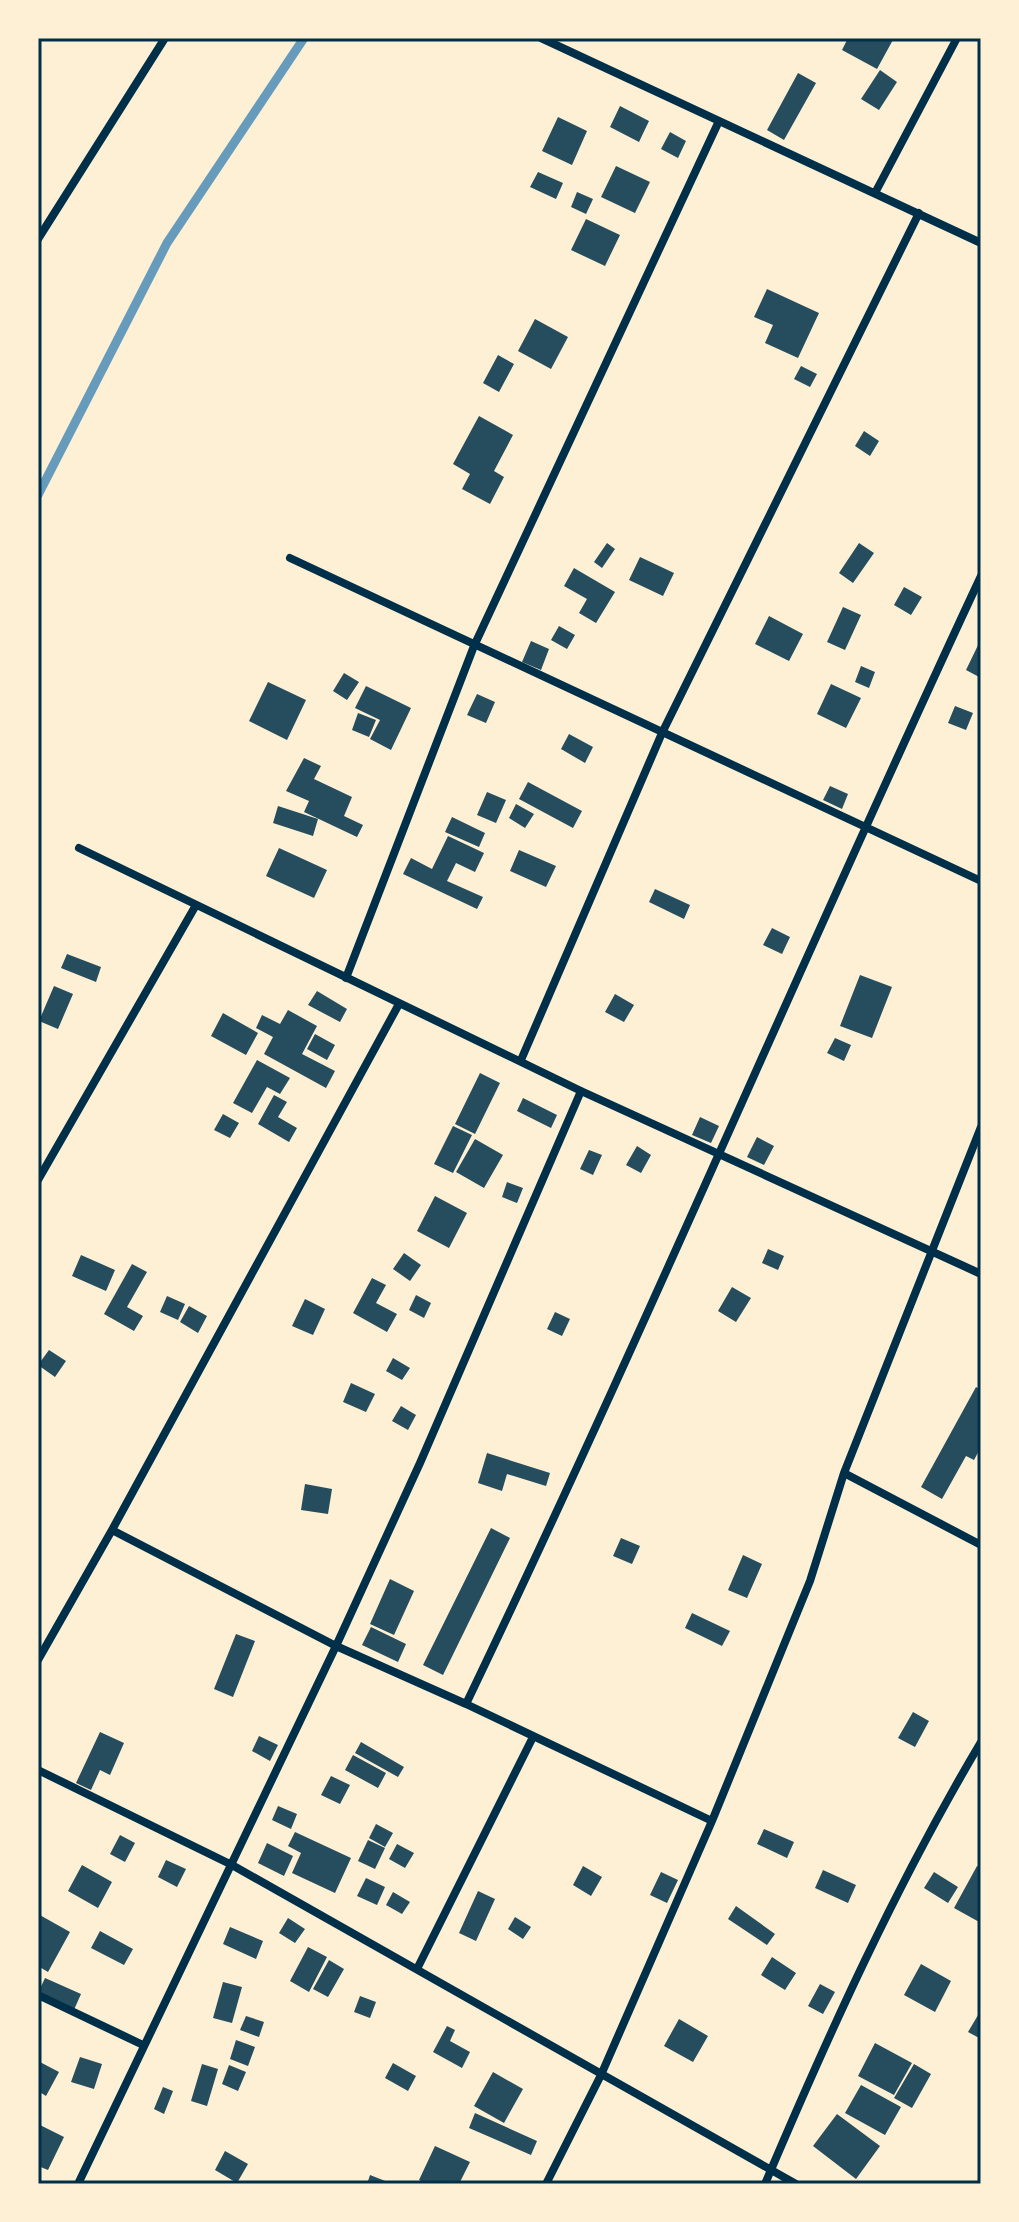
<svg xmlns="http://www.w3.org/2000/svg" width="1019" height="2222" viewBox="0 0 1019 2222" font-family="Quicksand,sans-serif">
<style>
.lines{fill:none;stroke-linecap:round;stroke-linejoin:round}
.stream{stroke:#669bbc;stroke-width:9}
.building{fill:#264d5e}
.minor{stroke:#003049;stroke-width:8}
.neatline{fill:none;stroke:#003049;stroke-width:3}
</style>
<rect width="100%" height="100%" fill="#fdf0d5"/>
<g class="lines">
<path class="stream" d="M38 495 167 243 304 38"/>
</g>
<path class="building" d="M848 38H894L877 69 842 50Z
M880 70 897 82 879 110 861 99Z
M798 73 816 83 784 140 767 130Z
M620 106 649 121 639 142 610 127Z
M558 117 587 131 572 165 542 151Z
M670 132 686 141 678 158 661 149Z
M616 166 650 182 635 213 601 197Z
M538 172 563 183 556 199 530 187Z
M577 192 593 199 586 214 571 207Z
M586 219 620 235 605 266 571 250Z
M767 289 819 313 798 358 765 343 773 325 754 317Z
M535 319 568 337 551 369 518 351Z
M498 355 514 364 499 392 483 383Z
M801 366 817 374 810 387 794 379Z
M479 416 513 435 494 471 504 477 490 504 462 489 470 474 453 464Z
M864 431 879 441 870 456 855 446Z
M607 543 615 549 602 568 594 562Z
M859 543 874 553 853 583 839 573Z
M640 557 674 573 663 596 629 580Z
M574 568 615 592 596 623 579 613 587 599 564 586Z
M904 587 922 597 911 615 894 605Z
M843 607 861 615 845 650 827 642Z
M769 616 803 634 789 661 755 644Z
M559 626 575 635 567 649 551 640Z
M981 639V678L966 670Z
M531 641 549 649 541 670 522 662Z
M861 666 875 672 869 688 855 682Z
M344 673 359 682 347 700 333 691Z
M268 682 306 700 287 740 249 721Z
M831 684 861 698 846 728 817 714Z
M366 686 411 708 391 750 370 739 380 720 355 708Z
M477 694 495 702 486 723 467 715Z
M955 706 973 713 966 730 948 723Z
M358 713 376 720 369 737 352 730Z
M569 734 593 747 585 763 561 749Z
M304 758 321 766 314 779 352 797 344 816 363 825 357 837 304 812 309 801 286 791Z
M528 782 582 811 573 828 519 799Z
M830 786 848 794 842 809 823 800Z
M487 792 506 800 496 823 477 815Z
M516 804 534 814 525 828 509 818Z
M278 806 318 819 313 836 273 823Z
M452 817 485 833 479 847 445 832Z
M448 836 484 853 475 872 456 863 447 881 483 897 477 909 403 874 411 858 432 869Z
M279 848 327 870 314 898 266 876Z
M519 850 556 866 546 887 510 871Z
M655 889 690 905 684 919 649 902Z
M772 928 790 937 782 954 763 945Z
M67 954 101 967 96 982 61 968Z
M860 975 892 987 872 1038 840 1026Z
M54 986 73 994 58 1029 39 1021Z
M317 991 347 1009 340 1022 308 1005Z
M615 994 634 1005 624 1022 605 1012Z
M288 1010 317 1026 302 1054 335 1071 326 1088 264 1054 273 1037 256 1028 262 1015 280 1024Z
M223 1013 258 1033 246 1055 211 1036Z
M315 1034 335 1045 327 1060 307 1049Z
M835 1038 851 1045 844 1061 827 1053Z
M257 1060 290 1078 280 1094 267 1087 252 1113 233 1103Z
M480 1073 500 1083 475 1134 455 1124Z
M274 1095 287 1102 278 1117 297 1128 289 1142 258 1124Z
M523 1098 557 1115 551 1128 517 1111Z
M223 1114 239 1123 230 1138 214 1130Z
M700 1117 719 1126 711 1143 692 1135Z
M453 1126 472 1135 453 1173 434 1164Z
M757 1137 774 1146 764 1165 747 1157Z
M475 1139 503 1155 484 1188 456 1172Z
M637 1146 651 1155 641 1173 626 1165Z
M589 1150 602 1155 593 1175 580 1169Z
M507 1182 523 1188 517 1203 502 1197Z
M435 1196 467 1213 449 1248 417 1231Z
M768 1249 784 1256 778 1270 762 1263Z
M404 1253 421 1265 410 1281 393 1269Z
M81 1255 115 1270 106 1291 72 1276Z
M132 1264 147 1272 127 1307 143 1316 134 1331 104 1314Z
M372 1278 386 1285 376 1303 397 1314 387 1332 353 1313Z
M732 1287 751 1298 736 1322 718 1311Z
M416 1295 431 1303 424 1318 409 1310Z
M167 1296 185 1304 178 1320 160 1312Z
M305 1299 325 1309 313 1335 292 1326Z
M189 1306 207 1316 198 1333 180 1322Z
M555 1312 570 1319 562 1336 547 1329Z
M49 1350 66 1361 55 1377 38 1365Z
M393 1358 410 1368 402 1380 386 1371Z
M351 1383 375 1394 366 1412 343 1402Z
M976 1387 981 1390V1447L974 1460 966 1456 942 1499 921 1487Z
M401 1406 416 1415 408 1430 392 1421Z
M487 1453 550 1473 546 1486 507 1474 502 1491 478 1483Z
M305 1484 332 1489 328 1514 301 1510Z
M491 1528 510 1538 443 1675 423 1665Z
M621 1538 640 1546 632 1564 613 1556Z
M743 1555 762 1564 747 1598 728 1590Z
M390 1579 414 1591 394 1635 370 1624Z
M692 1613 730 1631 722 1646 685 1628Z
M371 1627 406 1644 398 1662 362 1645Z
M236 1634 255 1641 233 1697 214 1689Z
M913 1712 929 1721 915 1747 898 1738Z
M100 1732 124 1743 110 1775 100 1770 91 1790 76 1783Z
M259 1736 278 1745 270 1761 252 1751Z
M361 1742 404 1767 398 1777 355 1753Z
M353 1755 386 1773 378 1788 345 1770Z
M331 1776 350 1785 340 1804 321 1795Z
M278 1806 297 1814 291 1829 272 1820Z
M376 1824 393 1833 385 1847 369 1838Z
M764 1829 794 1842 787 1858 757 1844Z
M295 1832 351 1858 335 1893 292 1873 301 1853 288 1846Z
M120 1835 135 1843 125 1862 110 1854Z
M368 1840 385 1848 375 1869 358 1861Z
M267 1843 293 1856 284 1876 258 1863Z
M397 1844 414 1853 405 1868 389 1859Z
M166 1860 186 1869 177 1887 158 1877Z
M82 1865 112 1882 98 1908 68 1891Z
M583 1866 602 1877 591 1896 573 1885Z
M977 1866 981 1868V1923L954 1908Z
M823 1870 856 1885 848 1903 815 1888Z
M661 1872 678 1880 667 1903 650 1895Z
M934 1872 958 1887 948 1903 924 1888Z
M366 1878 385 1887 377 1905 357 1896Z
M478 1891 495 1899 476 1941 459 1933Z
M393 1892 410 1902 402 1914 386 1905Z
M736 1906 775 1934 767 1945 728 1919Z
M38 1914 70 1932 48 1972 38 1966Z
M515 1917 531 1927 523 1939 508 1929Z
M288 1918 305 1929 295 1943 279 1933Z
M230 1927 263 1941 256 1959 223 1944Z
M100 1931 133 1949 124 1965 91 1948Z
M308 1947 327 1957 309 1992 290 1981Z
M772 1957 796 1973 785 1990 761 1975Z
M329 1960 344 1969 328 1997 313 1989Z
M921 1964 951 1981 935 2012 904 1995Z
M45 1978 81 1994 73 2012 38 1993Z
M223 1982 242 1987 232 2023 213 2018Z
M820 1984 835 1992 823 2014 808 2006Z
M360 1996 376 2002 370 2018 354 2012Z
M981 2010V2039L968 2032Z
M246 2016 264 2022 259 2037 240 2030Z
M679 2019 708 2036 693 2062 664 2046Z
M447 2026 455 2030 450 2041 470 2052 462 2068 433 2052Z
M236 2040 255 2047 248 2066 230 2059Z
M875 2043 912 2063 894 2095 858 2076Z
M80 2057 102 2064 94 2089 71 2082Z
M38 2061 59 2072 46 2096 38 2091Z
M393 2063 416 2076 408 2091 385 2078Z
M202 2064 218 2069 207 2106 191 2101Z
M914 2064 931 2074 912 2108 894 2098Z
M229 2065 246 2072 238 2091 222 2084Z
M493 2072 523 2089 504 2123 474 2106Z
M861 2085 901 2107 885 2135 845 2113Z
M163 2087 173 2091 164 2114 154 2109Z
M475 2113 537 2141 531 2155 469 2128Z
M837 2114 880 2146 856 2179 813 2146Z
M38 2124 64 2137 48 2170 38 2166Z
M435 2146 470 2162 459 2184H427L419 2180Z
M225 2151 248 2164 237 2183 215 2170Z
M370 2175 393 2184H367Z"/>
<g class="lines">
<path class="minor" d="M541 38 981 243
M875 193 957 38
M38 239 165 38
M290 558 981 881
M79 848 581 1091 981 1274
M346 978 474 646 719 121
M521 1060 662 733 919 213
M38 1180 196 905
M844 1473 981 1545
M112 1530 336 1646 466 1704 712 1821
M38 1660 112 1530 399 1004
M466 1704C645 1331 806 950 981 576
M38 1770 232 1865 796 2184
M417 1969 533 1737
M38 1995 143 2045
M78 2184 336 1646 420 1463 581 1091
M546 2184 601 2075 712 1821 810 1581 844 1473 981 1127
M765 2184C829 2033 897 1883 981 1742"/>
</g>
<rect width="1019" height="2222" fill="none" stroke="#fdf0d5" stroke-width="80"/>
<rect x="40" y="40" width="939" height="2142" class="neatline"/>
</svg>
